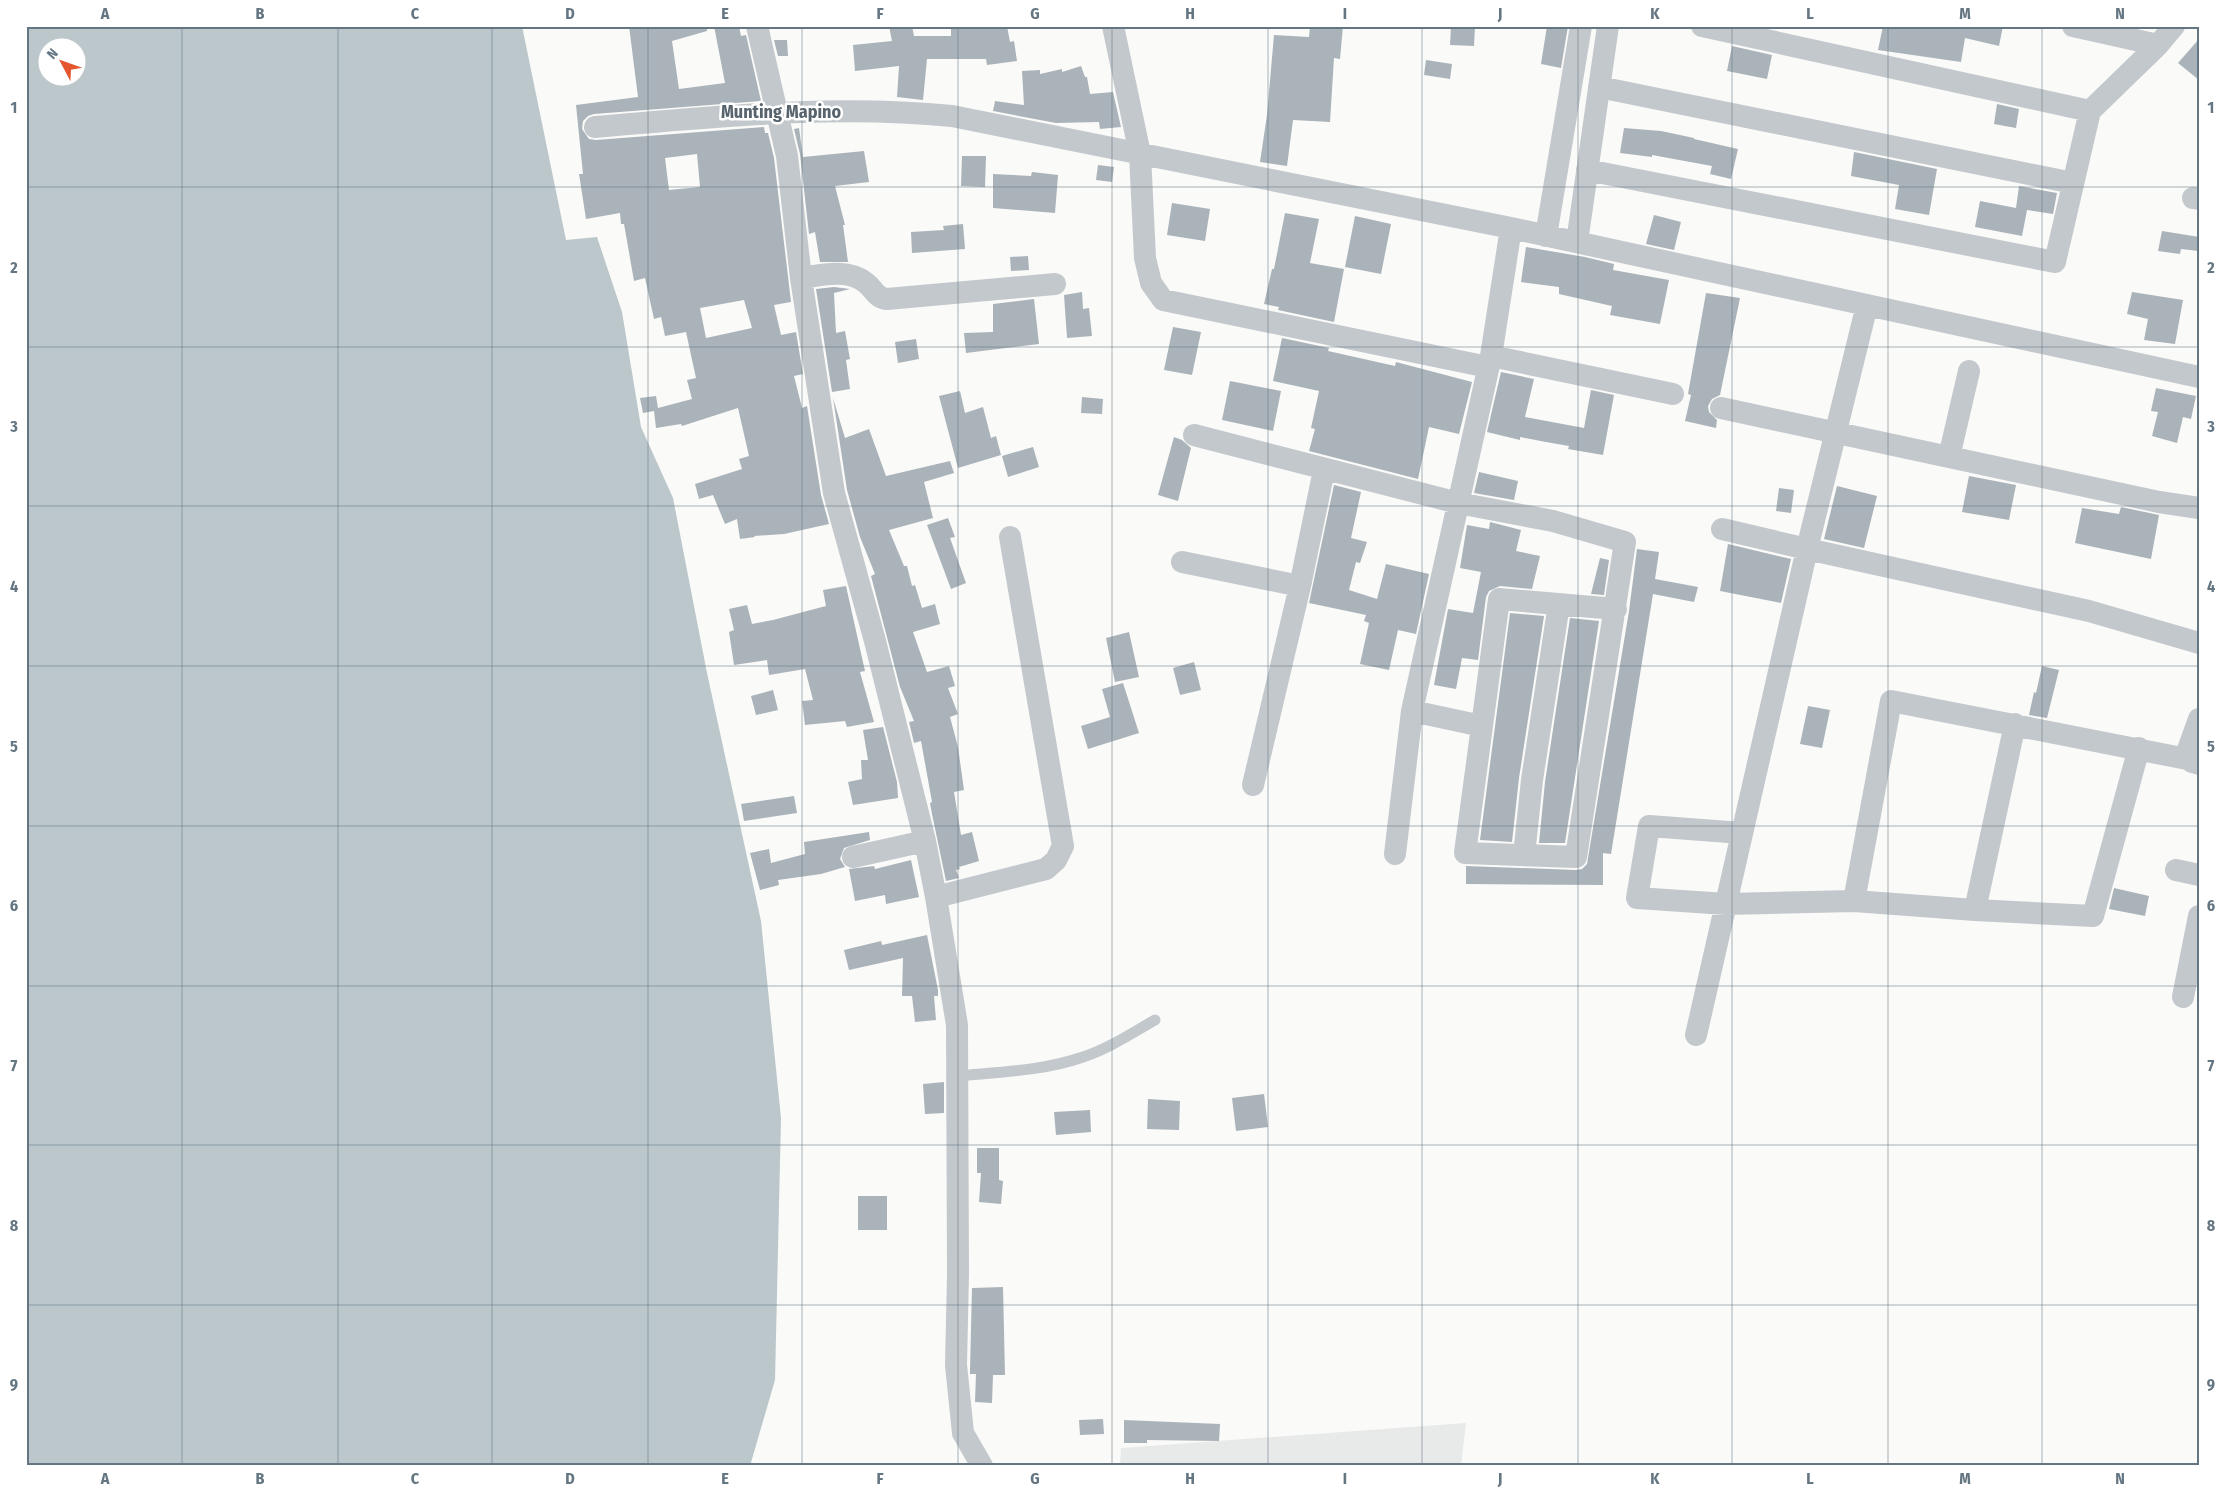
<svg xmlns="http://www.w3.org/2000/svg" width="2225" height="1492" viewBox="0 0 2225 1492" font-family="'Fira Sans Condensed',sans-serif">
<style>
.built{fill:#e8e9e9}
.water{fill:#bbc7cb;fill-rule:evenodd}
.building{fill:#aab3b9;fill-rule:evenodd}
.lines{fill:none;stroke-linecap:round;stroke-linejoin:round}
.lane{stroke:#c3c8cc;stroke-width:11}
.street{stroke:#c3c8cc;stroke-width:22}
.grid{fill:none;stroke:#657683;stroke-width:1;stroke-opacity:0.55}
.labels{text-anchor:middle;stroke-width:5;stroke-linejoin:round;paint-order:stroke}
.quarter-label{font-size:18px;font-weight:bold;fill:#57646e;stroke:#fff}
.neatline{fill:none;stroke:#657683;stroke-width:2}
.grid-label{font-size:16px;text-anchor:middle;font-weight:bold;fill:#657683}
</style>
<rect width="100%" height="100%" fill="#fafaf8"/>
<path class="built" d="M1466 1423 1461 1466H1120L1121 1448Z"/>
<path class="water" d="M26 26H522L566 240 597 237 622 312 641 427 673 498 707 673 761 921 781 1118 775 1380 750 1466H26ZM48 48H78V78H48Z"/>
<path class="building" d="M629 26H707V31L672 41 679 89 725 83 714 26H739L741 36 746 35 761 101 594 114 588 116 583 121 582 129 589 139 596 140 764 127 765 133H768L774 158 791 302 774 305 781 335 796 332 803 374 794 376 802 408 807 406 821 495 829 524 784 534 754 536 755 537 740 539 737 519 725 524 713 495 699 499 695 484 742 469 739 459 749 456 738 408 682 426 681 424 656 428 654 411 643 413 640 398 656 396 658 408 692 399 687 380 696 378 686 332 665 336 661 317 654 319 645 278 634 281 624 224H621L620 213 586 219 579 174H583L576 105 638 97ZM697 154 700 187 669 190 665 158ZM744 300 752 328 706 338 700 308Z
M889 26H912L914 36H951V26H1007L1010 42 1014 41 1017 61 987 65 986 59H927L923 100 897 97 899 66 855 71 853 45 892 41Z
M1310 26H1343L1340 59 1334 58 1330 122 1293 120 1287 166 1260 162 1267 115 1274 35 1309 37Z
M1451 26H1475L1474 46 1450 45Z
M1547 26H1568L1561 68 1541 64Z
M1883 26H2003L1999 46 1965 38 1961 62 1878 50Z
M2199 39V80L2178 63Z
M774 40H787L788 56H778Z
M1732 46 1772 55 1767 79 1727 71Z
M1426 60 1452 64 1450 79 1424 75Z
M1081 66 1085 77H1087L1090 94 1113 92 1121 127 1100 129 1099 122 1056 123 993 111 995 101 1024 105 1022 71 1040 70V74L1062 69V72Z
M1997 104 2019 109 2016 128 1994 124Z
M799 128 803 157 864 151 869 182 835 186 845 225H843L848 262H820L815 232 809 234 800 154 794 129Z
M1624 128 1661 131 1694 138V139L1738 149 1731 179 1710 174 1712 166 1652 155V157L1620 153Z
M1854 152 1937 169 1929 215 1895 209 1899 185 1851 176Z
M962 156H986L985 187 961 186Z
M1098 165 1114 167 1112 182 1096 180Z
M1032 172 1058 175 1055 213 993 208V174L1031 176Z
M2019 186 2057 193 2053 214 2027 210 2022 236 1975 227 1980 201 2016 208Z
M1172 203 1210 209 1205 241 1167 235Z
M1285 213 1319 219 1310 263 1344 269 1334 322 1278 310 1279 307 1264 304 1272 269H1274Z
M1654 215 1681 222 1674 250 1646 244Z
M1355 216 1391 224 1381 274 1345 267Z
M963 224 965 249 912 253 911 232 944 230 943 226Z
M2162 231 2199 237V251L2181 249 2180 254 2158 251Z
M1526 247 1585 257 1614 264 1613 270 1669 280 1660 324 1610 315 1612 306 1559 294V287L1521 282Z
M1028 256 1029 270 1011 271 1010 257Z
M834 287 850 289 834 293 836 333 845 331 850 359 846 360 850 389 832 392 816 289Z
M1082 292 1083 309 1089 308 1092 336 1067 338 1064 295Z
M2132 292 2183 300 2175 344 2144 340 2148 319 2127 314Z
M1706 293 1740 298 1720 395 1712 399 1708 406 1709 412 1717 420 1716 428 1685 421 1691 395 1688 394Z
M1034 299 1039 344 966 353 964 333 993 332V304Z
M1173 327 1201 332 1192 375 1164 370Z
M1282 338 1329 348 1328 351 1395 366 1396 362 1472 382 1459 434 1429 427 1418 479 1309 451 1315 429 1311 428 1319 391 1273 381Z
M916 339 919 359 898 363 895 342Z
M1501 372 1534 379 1525 417 1584 428 1591 390 1614 395 1603 455 1568 449 1569 446 1546 442 1520 437V440L1487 432Z
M1230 381 1281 391 1273 431 1222 420Z
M2156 388 2196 396 2191 419 2183 417 2177 443 2152 436 2158 412 2151 411Z
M960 391 965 413 983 407 991 438 996 436 1001 455 958 468 939 396Z
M1082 397 1103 399 1102 414 1081 413Z
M833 398 845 438 869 429 886 476 950 461 954 473 924 482 933 518 889 530 904 566H907L912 586 915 585 922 608 935 604 940 624 913 632 927 672 949 666 955 686 948 688 958 714 950 717 958 747 964 790 954 792 961 835 972 832 979 861 959 867 960 869 956 870 959 878 946 881 932 814 930 803 932 802 921 741 914 743 909 722 914 721 900 687 871 576 875 574 860 537 847 490Z
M1174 437 1182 440 1191 448 1178 501 1158 495Z
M1033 447 1039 467 1008 477 1002 456Z
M1479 472 1518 481 1514 500 1474 493Z
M1969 476 2016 485 2009 520 1962 512Z
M1334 485 1361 492 1351 538 1367 542 1360 563 1356 562 1349 590 1377 599 1386 564 1429 574 1416 634 1398 630 1389 670 1360 664 1369 623 1364 621 1366 615 1309 603Z
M1837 486 1877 496 1864 548 1824 539Z
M1779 488 1794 490 1791 513 1776 511Z
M2121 507 2159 515 2151 559 2075 543 2082 508 2119 514Z
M948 518 955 537 950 538 966 583 951 589 927 525Z
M1490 522 1521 530 1516 551 1540 556 1532 589 1500 586 1489 591 1486 597 1478 660 1462 658 1456 689 1434 685 1448 609 1473 613 1481 572 1460 568 1467 525 1489 529Z
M1728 544 1791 559 1781 603 1720 591Z
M1637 549 1659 552 1655 579 1698 587 1694 602 1653 594 1611 854 1603 853V885L1466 884V866L1576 870 1582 869 1587 864 1629 611Z
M1600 558 1609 560 1604 595 1591 594Z
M846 586 865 671 860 672 874 722 847 727 845 721 805 725 802 701 813 700 805 669 769 675 767 660 734 665 729 632 734 630 729 609 747 605 752 624 773 620 826 606 823 590Z
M1510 613 1544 616 1519 778 1512 842 1480 840Z
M1570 618 1599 621 1565 843H1539L1545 782Z
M1129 632 1139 677 1115 682 1106 638Z
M1194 662 1201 690 1180 695 1173 668Z
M2042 666 2059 670 2047 718 2029 715 2034 692 2036 693Z
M1123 683 1139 733 1088 749 1081 726 1110 717 1102 689Z
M773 690 778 710 756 715 751 696Z
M1808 706 1830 710 1822 748 1800 744Z
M883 727 897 782 898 798 853 805 848 782 862 779 861 760H868L863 730Z
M794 796 797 813 744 821 741 804Z
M869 832 870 840 844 848 840 859 845 867 821 874 778 880 779 885 760 890 750 853 769 849 771 863 805 854 804 842Z
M911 860 919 897 886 904 885 895 855 901 849 869 874 866 875 869Z
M2114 888 2149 896 2145 916 2109 909Z
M927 935 938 990V996H934L936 1020 915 1022 912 996H902L903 958 849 970 844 950 881 941 882 945Z
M944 1082V1113L925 1114 923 1084Z
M1264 1094 1268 1127 1236 1131 1232 1098Z
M1148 1099 1180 1101 1179 1130 1147 1129Z
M1090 1110 1091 1132 1056 1135 1054 1112Z
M977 1148H999V1180L1003 1181 1001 1204 979 1202 981 1173H977Z
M858 1196H887V1230H858Z
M1003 1287 1005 1375H993L992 1403 975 1402 976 1374H970V1370L972 1288Z
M1103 1419 1104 1434 1080 1435 1079 1420Z
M1124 1420 1220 1424 1219 1441 1147 1440V1443H1124Z"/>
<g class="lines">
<path class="lane" d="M957 1076C999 1072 1043 1071 1083 1057 1108 1049 1132 1033 1155 1020"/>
<path class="street" d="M757 26 787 156 801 278 834 493 875 641 925 841 936 897 957 1025 958 1274 956 1365 963 1433 982 1466
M1113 26 1140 154 1145 258 1151 283 1163 300 1488 367
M1702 26 2090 111
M2073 26 2158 45
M1599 87 2073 183
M595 127C714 117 832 104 952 116L1511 228 2199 377
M1587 170 2055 262 2090 111 2158 45 2174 26
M2193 198 2199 199
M1546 236 1581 26
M1577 242 1608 26
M801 278C821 275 848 268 866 283 874 289 876 298 887 299L1055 284
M1491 356 1673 394
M1721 408 2159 502 2199 508
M1194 435 1458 503 1553 521 1625 542 1576 857 1465 853 1499 599 1616 609
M1949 457 1969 371
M1722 529 1807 549 2089 611 2199 643
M1182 562 1300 586 1324 470
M1412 711 1482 726
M2199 719 2186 755 2192 762 2199 764
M1253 785 1300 586
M1742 833 1649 826 1637 898 1726 904 1854 901 1975 910 2015 724
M1395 854 1412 711 1491 356 1511 228
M1524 855 1532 780 1559 604
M853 857 925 841
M2176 870 2199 875
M936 897 1046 869 1056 860 1063 846 1010 537
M1854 901 1891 701 2187 759
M1975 910 2093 916 2139 748
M2183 997 2199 916
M1696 1035 1807 549 1867 305"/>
</g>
<path class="grid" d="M182 26V1466M338 26V1466M492 26V1466M648 26V1466M802 26V1466M958 26V1466M1112 26V1466M1268 26V1466M1422 26V1466M1578 26V1466M1732 26V1466M1888 26V1466M2042 26V1466M26 187H2199M26 347H2199M26 506H2199M26 666H2199M26 826H2199M26 986H2199M26 1145H2199M26 1305H2199"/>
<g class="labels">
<g class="quarter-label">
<text x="781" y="118">Munting Mapino</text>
</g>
</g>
<rect width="2225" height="1492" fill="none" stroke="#ffffff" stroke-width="55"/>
<g transform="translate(62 62) rotate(311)"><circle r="24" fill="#ffffff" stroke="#c1c8cd"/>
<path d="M0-4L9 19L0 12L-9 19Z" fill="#e4572e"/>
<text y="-8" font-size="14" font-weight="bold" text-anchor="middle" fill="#657683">N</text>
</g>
<rect x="28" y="28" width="2170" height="1436" class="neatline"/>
<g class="grid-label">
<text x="105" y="19">A</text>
<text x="260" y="19">B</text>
<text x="415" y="19">C</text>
<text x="570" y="19">D</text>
<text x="725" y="19">E</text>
<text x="880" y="19">F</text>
<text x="1035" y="19">G</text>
<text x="1190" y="19">H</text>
<text x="1345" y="19">I</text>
<text x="1500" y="19">J</text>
<text x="1655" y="19">K</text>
<text x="1810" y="19">L</text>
<text x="1965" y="19">M</text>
<text x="2120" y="19">N</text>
<text x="14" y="113">1</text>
<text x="2211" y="113">1</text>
<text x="14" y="273">2</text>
<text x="2211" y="273">2</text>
<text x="14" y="432">3</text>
<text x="2211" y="432">3</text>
<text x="14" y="592">4</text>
<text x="2211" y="592">4</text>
<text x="14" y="752">5</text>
<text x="2211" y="752">5</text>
<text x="14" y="911">6</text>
<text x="2211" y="911">6</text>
<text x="14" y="1071">7</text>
<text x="2211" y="1071">7</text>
<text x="14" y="1231">8</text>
<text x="2211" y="1231">8</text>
<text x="14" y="1390">9</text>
<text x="2211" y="1390">9</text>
<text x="105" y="1484">A</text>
<text x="260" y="1484">B</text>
<text x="415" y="1484">C</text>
<text x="570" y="1484">D</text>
<text x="725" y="1484">E</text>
<text x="880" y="1484">F</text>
<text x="1035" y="1484">G</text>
<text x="1190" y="1484">H</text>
<text x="1345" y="1484">I</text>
<text x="1500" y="1484">J</text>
<text x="1655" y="1484">K</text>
<text x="1810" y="1484">L</text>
<text x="1965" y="1484">M</text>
<text x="2120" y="1484">N</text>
</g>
</svg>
